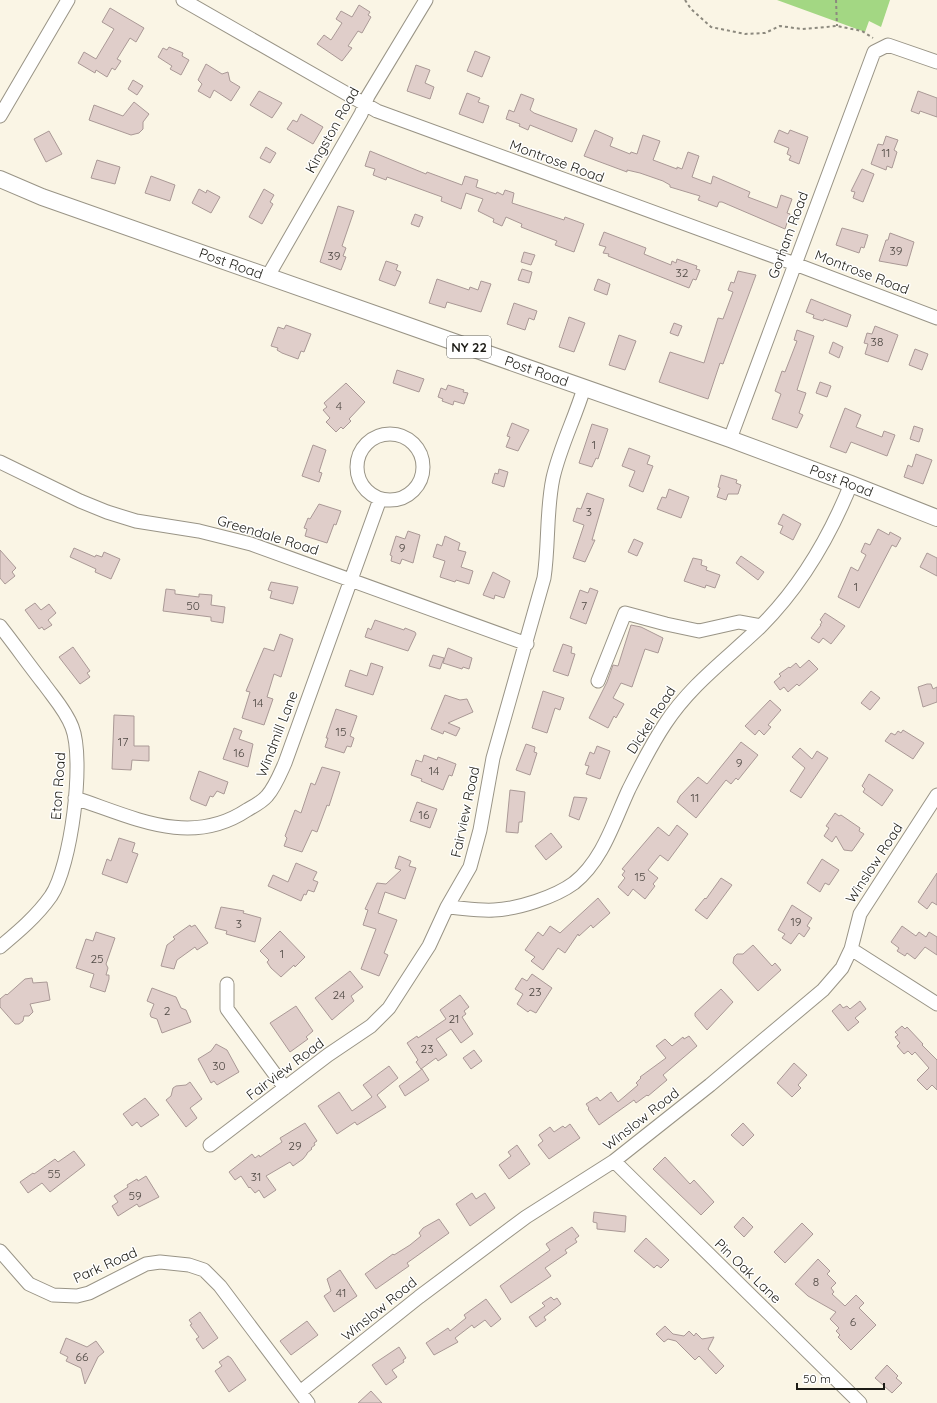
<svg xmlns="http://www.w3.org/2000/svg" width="937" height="1403" viewBox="0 0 937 1403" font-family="Quicksand,sans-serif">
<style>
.green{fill:#a3d783}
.building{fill:#e0ceca;stroke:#aa9996}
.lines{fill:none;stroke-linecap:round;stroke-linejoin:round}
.minor-casing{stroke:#999486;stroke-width:15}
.major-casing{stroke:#999486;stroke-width:18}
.path{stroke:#8c897e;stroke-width:2;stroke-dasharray:3 3;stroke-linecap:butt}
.minor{stroke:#fff;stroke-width:13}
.major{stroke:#fff;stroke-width:16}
.labels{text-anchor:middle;stroke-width:3;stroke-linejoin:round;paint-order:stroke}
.number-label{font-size:12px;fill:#4e4843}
.shield{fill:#fff;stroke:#61605c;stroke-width:1}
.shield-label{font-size:13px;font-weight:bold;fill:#1d1c16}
.street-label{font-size:14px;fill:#1d1c16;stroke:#fff}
</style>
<rect width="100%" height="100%" fill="#faf5e5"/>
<path class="green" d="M777 0H890L881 27 869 21 865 32Z"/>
<path class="building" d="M359 5 370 12 368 15 371 17 362 33 358 31 348 46 352 48 342 61 317 44 324 35 331 40 342 23 336 19 341 11 352 17Z
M110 8 144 28 136 42 130 38 117 59 121 61 115 70 112 68 107 77 96 70 95 73 78 63 84 52 96 59 114 29 102 22Z
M169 47 183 53 182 56 189 60 181 75 170 69 172 66 158 57 163 48 167 50Z
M475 51 490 57 482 77 467 71Z
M206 64 222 74 228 72 230 81 240 87 231 101 214 90 210 98 198 91 202 84 198 80Z
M416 65 430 70 425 83 434 87 430 99 407 91Z
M133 80 143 86 137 95 128 89Z
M259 91 282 103 272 118 250 105Z
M918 91 937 98V117L920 111 919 114 911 111Z
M467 93 480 98 478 102 489 106 483 123 459 114Z
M521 94 534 99 530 110 534 113 577 129 572 142 530 125 528 130 519 126 520 124 506 119 509 110 514 112Z
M134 102 149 114 143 122V129L139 133 131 135 89 120 94 105 123 116Z
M301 114 323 127 313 144 287 129 293 120 297 122Z
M595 130 613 138 610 146 630 154 631 152 637 154 643 135 660 141 653 160 677 169V167L682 169 688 152 699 156 692 177 711 184 713 176 750 192 748 197 777 208 781 195 792 199 787 213 790 214 785 229 722 202H719L717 207 698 200 700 196 670 187V185L663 181 640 173 627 170V172L584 156Z
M779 130 788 134 790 130 808 137 799 164 789 160 791 156 787 154 789 148 774 142Z
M49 131 62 154 46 162 34 139Z
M886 136 898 140 894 150 897 152 892 168 887 166 886 170 871 164 878 144 883 145Z
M266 147 276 153 270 163 260 158Z
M370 151 426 174 427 172 462 185 465 176 478 180 476 187 496 194 497 192 503 195 505 190 514 193 512 203 564 220 565 217 584 224 574 252 555 245 557 241 521 227 522 224 506 217 502 226 493 222 494 219 478 211 483 199 466 193 461 209 441 201 442 197 387 177 386 180 373 175 375 169 365 166Z
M97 160 120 167 115 184 91 178Z
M862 169 874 174 863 202 853 198 855 192 851 191Z
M151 176 175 185 170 201 145 193Z
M199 189 206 193 207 190 220 197 211 213 192 203Z
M264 189 274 195 270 202 273 204 262 224 249 217Z
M338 206 354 211 342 246 346 248 343 256 346 257 341 270 320 262Z
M415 214 423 217 419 227 411 224Z
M842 228 868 235 864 248 861 247 859 253 836 245Z
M604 232 646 248 644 254 671 265 672 261 676 263 677 259 697 266 696 269 700 270 696 280 693 279 689 288 608 256 609 254 603 253 606 247 599 245Z
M890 233 914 242 907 266 879 261 886 240H888Z
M524 252 535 255 531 265 521 262Z
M386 261 398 265 396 270 401 272 395 286 379 280Z
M522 269 532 272 529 283 518 280Z
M738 271 756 275 723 364 720 363 708 399 659 382 670 352 704 363 718 318 723 319 733 292 728 290 731 282 734 283Z
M437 279 469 290 470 287 478 290 481 281 491 284 481 312 447 302 445 308 429 303Z
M598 279 610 284 607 295 594 290Z
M811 299 851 315 847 327 824 319 823 321 813 318 814 315 806 312Z
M514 303 537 311 534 320 529 318 525 330 507 324Z
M569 317 585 323 574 352 559 347Z
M674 323 682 326 678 336 670 333Z
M286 325 311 334 304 352 301 351 298 359 282 353 277 350 278 348 271 346 278 327 284 329Z
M875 326 898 335 888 362 865 354 868 344 864 343 867 333 872 334Z
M797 330 814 336 797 390 806 393 799 413 803 415 797 428 772 419 781 394 775 391 782 371 785 372 797 341 794 340Z
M619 335 636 341 625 370 609 365Z
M833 342 843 347 839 358 829 353Z
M915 349 928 354 922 370 909 365Z
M397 370 424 379 419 392 393 383Z
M820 382 831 386 827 397 816 393Z
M346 383 365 402 349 419 351 421 343 429 341 427 336 432 326 422 330 418 323 410 327 407 324 403Z
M448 385 464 390 463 392 468 393 464 404 454 401 453 405 442 401 443 399 438 397 441 388 446 390Z
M845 408 861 415 856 427 882 437 884 431 895 435 887 456 851 442 846 453 830 447Z
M512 423 529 430 518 451 506 447 510 437 507 436Z
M592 424 608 429 598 459 596 458 592 467 579 463Z
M914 426 923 429 919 442 910 439Z
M313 445 326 450 319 472 322 473 319 482 302 476Z
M629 448 650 456 647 464 653 466 643 492 629 486 635 471 622 466Z
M916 454 932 460 923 484 904 477 908 465 912 467Z
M499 469 508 472 504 487 492 483 495 473 498 474Z
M721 475 737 480 736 483 741 485 738 494H728L726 500 717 497 720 488 718 487Z
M669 489 689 497 681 518 657 509 662 497 666 498Z
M587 493 604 499 592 540H595L585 562 573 558 584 525 573 521 577 508 581 509Z
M319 504 341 511 336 525 334 524 327 543 305 536 307 529 304 528 308 518 310 519Z
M783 514 801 524 793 540 780 533 783 526 778 524Z
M878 529 889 535 890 532 901 538 896 547 892 545 859 608 838 597 851 567 858 571 866 555 861 552 865 543 870 545Z
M408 531 420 535 413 563 402 559 400 564 391 561 392 556 390 555 396 536 405 539Z
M445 536 460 543 458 550 466 552 461 567 473 571 469 584 456 580 455 582 440 577 445 561 433 557 437 544 442 546Z
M634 539 643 543 637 556 628 552Z
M74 548 95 557 96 555 102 557 104 552 120 559 111 579 95 572 96 569 70 557Z
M0 550 16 568 12 572 15 576 5 584 0 578Z
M927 553 937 558V576L920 567Z
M741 556 764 572 758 580 736 563Z
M693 558 702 560 701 565 707 567 706 570 720 575 715 588 706 585 705 588 684 581Z
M493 572 510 581 504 598 495 595 494 599 483 595Z
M271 582 298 587 293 604 270 598 272 591 268 590Z
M590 588 598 591 586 624 570 618 580 590 588 593Z
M166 589 175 590V594L199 597V594L212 595 211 605 225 607 223 623 211 621V617L163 611Z
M35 603 41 610 49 604 56 613 48 620 52 625 44 630 42 627 39 629 25 610Z
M825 613 845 626 831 644 823 638 819 643 811 638 821 625H820L822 622 820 620Z
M375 620 404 630 405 628 415 632 416 634 408 651 365 637 368 628 371 630Z
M631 625 641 627 663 638 658 653 645 649 632 687 621 683 613 698 624 704 616 718 614 716 608 728 589 718 607 682 613 665 618 666Z
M280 634 293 639 281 677 274 674 267 697 273 699 264 725 242 718 250 692 246 691 264 648 274 651Z
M563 644 572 647 571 653 575 654 568 676 553 671Z
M73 647 90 671 87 673 90 677 80 684 59 657Z
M448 648 472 658 469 669 463 667 462 669 443 663Z
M433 655 444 658 440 669 429 666Z
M809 660 818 669 799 686 797 684 788 692 784 687 780 690 774 682 781 676 779 674 789 667 790 668 796 663 800 668Z
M371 663 383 667 373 695 345 686 350 670 367 676Z
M927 684H931L933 689 937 687V702L923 707 918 687Z
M543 691 564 698 560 710 555 708 547 733 532 728Z
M871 691 880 698 870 710 861 703Z
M445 695 460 700 467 699 473 712 448 723 460 728 456 736 444 731 443 734 431 729Z
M770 700 781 710 768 725 771 727 764 735 759 730 755 735 745 726Z
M336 709 357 716 350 736 354 738 351 747 347 746 344 753 325 747 328 738H326Z
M114 715 134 716V746H149V761L132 760 131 770 112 769Z
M234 728 242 731 239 739 253 744 248 767 223 759Z
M903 730 924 743 913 759 885 741 891 733 895 735 898 731 901 733Z
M741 742 758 755 738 780 736 778 731 784 726 780 696 818 677 802 680 796 698 777 707 784Z
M526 744 535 747 534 752 537 753 530 775 516 770Z
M597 746 610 751 600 779 586 774 589 766 585 765 590 752 594 754Z
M800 748 812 759 817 751 828 758 801 798 790 791 805 768 792 757Z
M424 755 437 760 438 757 456 764 452 776 449 775 443 790 421 781 422 779 411 775 416 760 422 762Z
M322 767 340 772 329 806 327 805 317 832 312 830 302 852 284 846 287 838 285 836 295 810 301 813 311 783 315 785Z
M199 771 228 782 224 794 217 791 213 797 210 796 206 806 191 800 190 798Z
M869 774 893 790 882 806 863 792 865 789 862 786Z
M510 790 525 792 522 822H519L518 833 506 832Z
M574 797 587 798 579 820 569 816Z
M417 802 437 809 430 828 410 821Z
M835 813 839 816 841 815 860 828 859 831 864 834 852 851 844 850 836 836 832 842 824 836 829 828 826 826Z
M677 825 688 834 668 861 660 855 648 870 658 878 653 884 655 886 645 899 633 889 628 896 618 887 625 878 622 875 625 871 622 869 658 827 669 836Z
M551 833 562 847 546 860 535 846Z
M119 838 135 843 132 852 138 854 127 883 102 874 107 859 111 861Z
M399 856 411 861 409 866 416 868 405 899 385 892 378 913 397 920 384 953 388 955 379 976 361 969 376 929 363 925 368 910 365 909 377 883 386 884 401 870 395 868Z
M822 859 839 870 829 885 825 883 820 892 807 883Z
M296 863 317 872 313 880 318 882 314 892 308 890 306 895 304 894 301 901 268 886 273 875 288 882Z
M937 873V905L932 902 927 909 918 902Z
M721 878 732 885 707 919 695 910 705 898 706 899Z
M598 898 610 913 593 928 591 925 579 936 578 934 565 953 558 948 543 970 531 961 535 957 525 950 538 932 543 936 550 926 560 933Z
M792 905 812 918 807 926 810 928 804 937 799 933 791 944 782 938 785 934 778 930Z
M221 907 244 911 243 913 261 918 255 942 226 934 227 931 215 928Z
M190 925 191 927 195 925 208 943 197 950 195 947 177 960 174 969 161 966 167 945 175 939 173 937Z
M902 926 916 936 919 932 926 937 929 932 937 937V955L925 947 915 959 907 953 905 956 897 951 899 948 891 942Z
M280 931 305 957 295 967 294 965 281 977 271 968 267 962 269 960 260 951Z
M96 932 115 938 106 964 108 968 106 975H109V979L105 992 90 987 94 974 76 968 86 939 93 941Z
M753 945 772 966 775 963 781 970 758 991 733 963 734 957 737 954H743Z
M350 971 363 987 351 996 354 1001 332 1020 315 998Z
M532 974 552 988 536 1013 530 1010 528 1012 517 1004 523 994 515 989 522 978 527 981Z
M32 978 33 983 47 982 50 1000 30 1004 33 1012 29 1016H24L23 1021 19 1024H15L0 1007V999L6 994 7 995 25 979Z
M152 988 176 997 181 1008 186 1010 191 1022 162 1033 157 1019 151 1017 150 1014 154 1004 147 1001Z
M721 989 733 1002 707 1030 695 1016V1013Z
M460 995 469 1007 464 1011 466 1014 462 1017 473 1034 461 1043 451 1029 436 1039 447 1055 438 1061 436 1058 421 1069 416 1062 418 1060 407 1043 417 1036 418 1038 446 1019 440 1010Z
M860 1001 866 1009 855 1018 859 1022 848 1031 832 1011 840 1004 843 1008 847 1006 850 1009Z
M296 1006 313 1031 306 1037 308 1039 290 1052 270 1023Z
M902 1026 905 1029 907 1027 923 1044 922 1045 937 1060V1090L932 1085 927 1090 917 1080 929 1068 915 1052 912 1055 908 1051 904 1054 897 1046 900 1043 895 1037 898 1035 895 1032Z
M689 1036 697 1046 663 1075 667 1080 648 1096 647 1095 636 1103 634 1100 599 1125 588 1109 589 1108 586 1104 597 1097 600 1101 611 1092 618 1102 638 1085 636 1083 641 1078 640 1077 666 1058 656 1046 665 1039 672 1046 683 1037 684 1039Z
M216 1044 227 1050 239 1072 217 1085 214 1081 211 1083 198 1059 211 1051Z
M474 1050 482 1061 471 1069 463 1058Z
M794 1063 807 1075 798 1085 801 1088 792 1097 777 1083Z
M389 1066 398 1078 377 1095 386 1107 357 1125 355 1122 337 1134 318 1106 339 1092 352 1111 372 1097 363 1085Z
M422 1069 429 1080 405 1096 399 1086Z
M190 1082 202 1099 190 1108 197 1118 186 1127 166 1100 171 1096 173 1088 176 1086 186 1085Z
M145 1098 159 1115 141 1127 137 1122 132 1126 123 1114Z
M305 1123 317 1141 314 1143 315 1145 311 1148 312 1149 307 1153V1154L303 1159 293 1166 290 1162 266 1176 276 1190 264 1198 259 1190 255 1193 250 1187 249 1188 241 1176 235 1180 229 1172 252 1154 255 1158 259 1155 260 1157 282 1142 280 1138Z
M743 1123 754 1135 743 1146 731 1135Z
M570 1124 580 1138 549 1159 538 1145 543 1141 539 1135 550 1127 554 1132 563 1126 565 1128Z
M517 1145 530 1164 509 1179 499 1165 511 1156 508 1152Z
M74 1151 85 1165 50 1192 42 1183 28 1193 20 1182 33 1173 34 1174 55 1159 58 1162Z
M665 1157 690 1184 694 1180 714 1202 701 1215 653 1169Z
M146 1176 159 1197 139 1207 137 1204 118 1216 112 1206 118 1202 114 1196 128 1187 127 1185 137 1179 138 1181Z
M472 1193 476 1199 485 1193 495 1208 470 1226 456 1204Z
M594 1212 626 1216 625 1232 597 1229V1223L593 1222Z
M743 1217 753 1227 744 1237 734 1227Z
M439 1219 449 1233 407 1263 409 1266 376 1289 365 1274 393 1254 394 1255 410 1245 421 1236 419 1233 423 1228Z
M802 1223 813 1234 785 1263 774 1252Z
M572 1227 579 1236 575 1239 577 1242 565 1250 567 1253 545 1268 551 1276 511 1303 500 1286 550 1250 546 1244Z
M646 1238 669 1260 661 1268 657 1265 654 1268 634 1251Z
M818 1259 830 1271 827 1274 836 1283 831 1288 834 1292 832 1294 845 1306 856 1295 864 1303 859 1308 876 1325 851 1350 838 1337 840 1335 836 1331 839 1328 830 1319 836 1312 808 1296 795 1284Z
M340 1270 357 1296 334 1312 324 1296 331 1291 327 1279Z
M551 1297 554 1300 557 1298 561 1304 544 1317 546 1320 536 1327 529 1317 545 1306 542 1303Z
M486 1299 501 1319 491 1327 485 1320 474 1328 472 1325 455 1338 458 1342 434 1355 426 1343 448 1328 450 1331 466 1318 464 1315Z
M200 1312 218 1338 203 1349 196 1339 199 1337 190 1325 192 1324 189 1320Z
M307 1321 318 1335 291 1355 280 1341Z
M665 1326 673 1334 684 1336 689 1331 694 1336 696 1333 702 1339 714 1337 708 1349 724 1366 716 1374 699 1356 695 1360 676 1341 668 1339 664 1342 656 1334Z
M66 1338 87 1347 96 1341 104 1352 98 1357 85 1384 81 1368 66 1361 68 1357 60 1353Z
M399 1347 406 1358 403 1360 404 1362 392 1370 397 1377 386 1385 372 1365Z
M228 1356 231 1358 246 1380 229 1392 215 1371 222 1366 219 1362Z
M887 1365 898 1376 896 1378 902 1383 892 1393 875 1378Z
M371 1391 382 1403H358Z"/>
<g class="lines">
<g class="minor-casing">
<path id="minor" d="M183 0 377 111 795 264 937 318
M0 116 68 0
M268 276 361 114 368 96 426 0
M357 467a33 33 0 1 1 66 0a33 33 0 1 1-66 0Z
M730 439 874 52 888 45 937 62
M0 462 80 501 107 512 136 521 199 531 251 544 527 644
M0 626C15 645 29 665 44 684 54 698 66 711 72 727 85 760 71 866 51 896 37 916 18 932 0 947
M598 681 625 613 666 624 699 631 739 622 761 626
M75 798C133 817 190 848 247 810 254 806 262 802 267 796 275 787 280 774 285 763L380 499
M447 907C463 908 479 911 494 910 518 909 555 897 574 883 603 860 614 821 629 789 640 767 651 745 665 724 691 684 728 658 761 626 801 586 830 536 851 484
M851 949 937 1004
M227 984V1009L285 1088
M210 1145 328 1055 371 1026 389 1008 429 946 447 907 470 867 480 830 493 758 544 578C549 545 546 511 553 478 560 447 575 418 584 388
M614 1161 860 1403
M0 1251 29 1284 53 1295 77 1296 89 1293 146 1264 160 1262 189 1265 204 1270 220 1286 308 1403
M300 1392 419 1297 526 1217 614 1161 710 1085 823 990 842 968 851 949 860 914 937 795"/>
</g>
<g class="major-casing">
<g id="major">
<path id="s1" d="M0 179 42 197 730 439 851 484 937 518"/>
</g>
</g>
<path class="path" d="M685 0 691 9 711 27 745 34 765 33 780 26 802 29 837 26 862 31 873 38
M836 0 837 26"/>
<use href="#minor" class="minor"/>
<use href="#major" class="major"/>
</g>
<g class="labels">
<g class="number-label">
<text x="886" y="157">11</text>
<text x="896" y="255">39</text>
<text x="334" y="260">39</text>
<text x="682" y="277">32</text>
<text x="877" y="346">38</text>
<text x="339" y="410">4</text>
<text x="594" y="449">1</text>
<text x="589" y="516">3</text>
<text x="402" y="552">9</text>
<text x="856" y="591">1</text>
<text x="193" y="610">50</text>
<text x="584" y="610">7</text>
<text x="258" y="707">14</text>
<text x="341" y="736">15</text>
<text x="123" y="746">17</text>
<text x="239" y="757">16</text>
<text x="739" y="767">9</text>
<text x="434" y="775">14</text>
<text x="695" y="802">11</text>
<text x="424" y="819">16</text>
<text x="640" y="881">15</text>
<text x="796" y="926">19</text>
<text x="239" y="928">3</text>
<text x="282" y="958">1</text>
<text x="97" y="963">25</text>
<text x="535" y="996">23</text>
<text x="339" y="999">24</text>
<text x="167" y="1015">2</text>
<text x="454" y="1023">21</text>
<text x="427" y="1053">23</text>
<text x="219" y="1070">30</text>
<text x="295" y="1150">29</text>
<text x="54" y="1178">55</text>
<text x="256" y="1181">31</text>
<text x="135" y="1200">59</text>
<text x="816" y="1286">8</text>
<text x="341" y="1297">41</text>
<text x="853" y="1326">6</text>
<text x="82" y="1361">66</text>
</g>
<rect class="shield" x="447" y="336" width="44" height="22" rx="3"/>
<g class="shield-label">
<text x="469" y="352">NY 22</text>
</g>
<g class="street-label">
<text transform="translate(332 130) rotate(-61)" y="5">Kingston Road</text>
<text transform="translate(557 161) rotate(20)" y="5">Montrose Road</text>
<text transform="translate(788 235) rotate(-70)" y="5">Gorham Road</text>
<text dy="5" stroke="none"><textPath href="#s1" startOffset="246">Post Road</textPath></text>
<text transform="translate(862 272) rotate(21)" y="5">Montrose Road</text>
<text dy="5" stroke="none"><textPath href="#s1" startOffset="570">Post Road</textPath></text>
<text dy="5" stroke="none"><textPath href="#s1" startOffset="894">Post Road</textPath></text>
<text transform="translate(268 535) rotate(17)" y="5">Greendale Road</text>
<text transform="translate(651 720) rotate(-57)" y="5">Dickel Road</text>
<text transform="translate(277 734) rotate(-69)" y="5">Windmill Lane</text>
<text transform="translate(58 786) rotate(-86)" y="5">Eton Road</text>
<text transform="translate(465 812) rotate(-78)" y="5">Fairview Road</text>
<text transform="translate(874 863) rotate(-57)" y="5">Winslow Road</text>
<text transform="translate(285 1069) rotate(-37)" y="5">Fairview Road</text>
<text transform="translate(641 1119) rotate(-38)" y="5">Winslow Road</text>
<text transform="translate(105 1265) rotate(-24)" y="5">Park Road</text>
<text transform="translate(748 1271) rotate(44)" y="5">Pin Oak Lane</text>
<text transform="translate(379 1309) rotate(-39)" y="5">Winslow Road</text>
</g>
</g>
<path d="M797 1383v6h87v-6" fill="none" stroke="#1d1c16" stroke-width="2"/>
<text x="803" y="1383" font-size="12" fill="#1d1c16" stroke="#ffffff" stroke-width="3" paint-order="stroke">50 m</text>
</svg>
